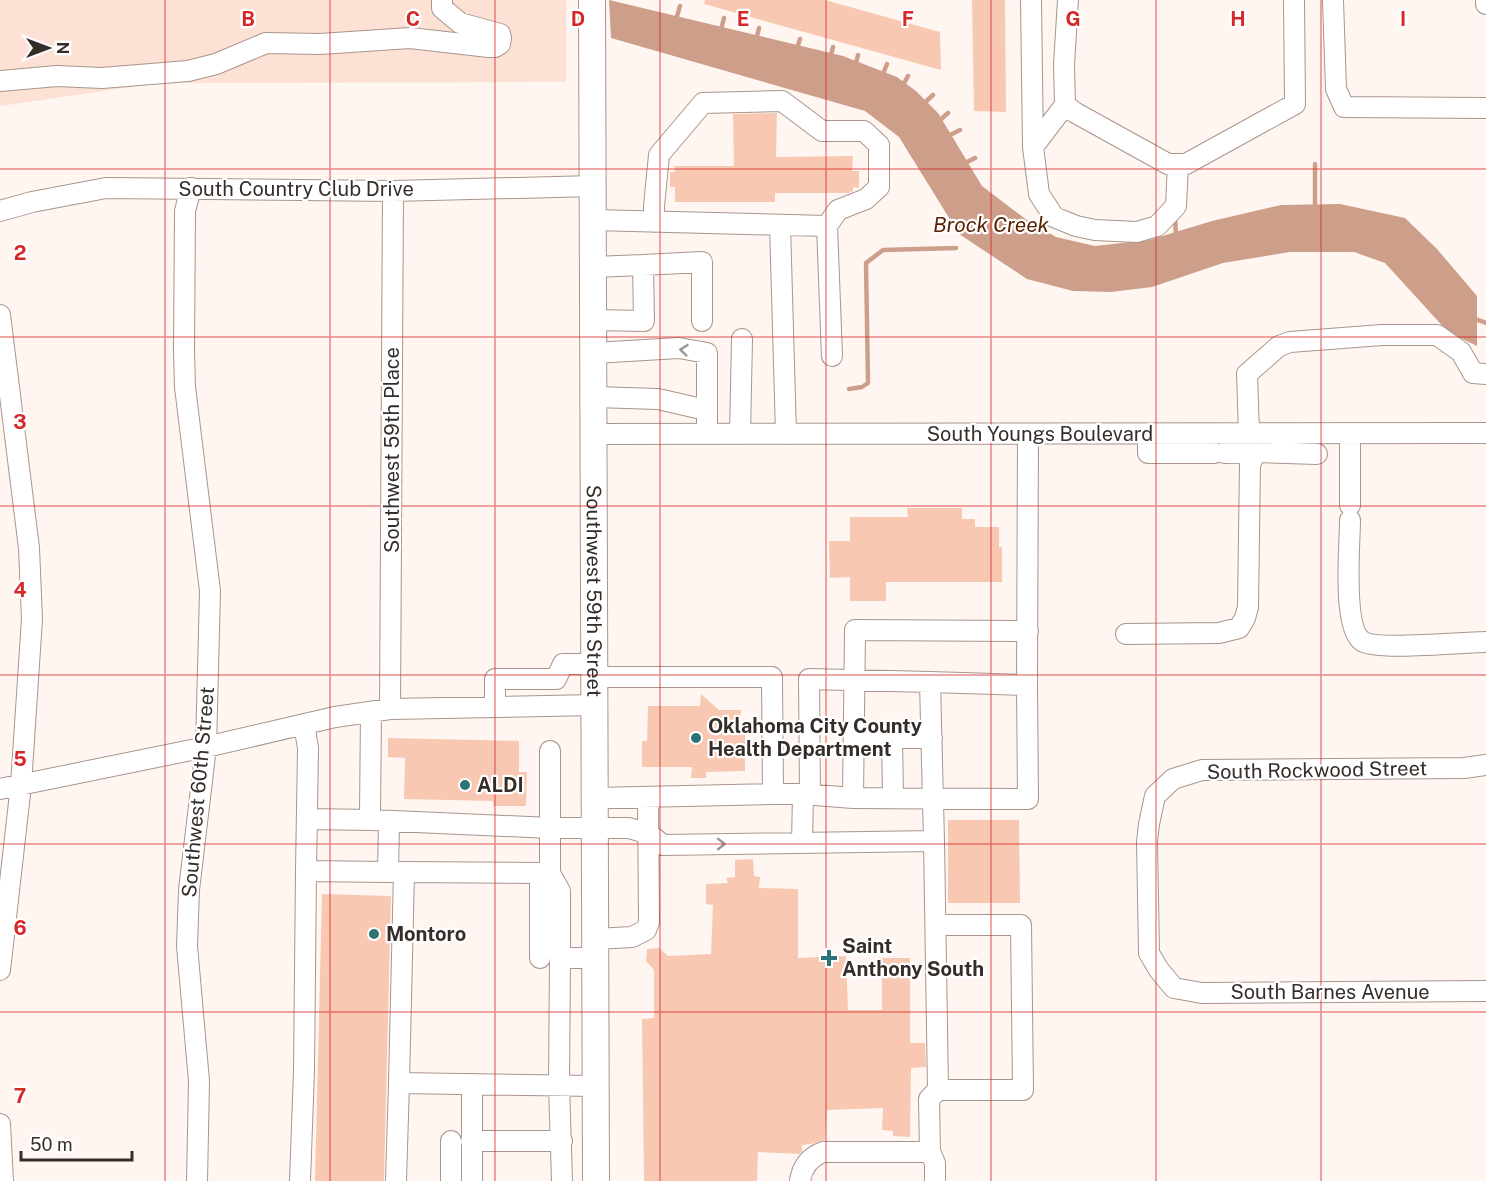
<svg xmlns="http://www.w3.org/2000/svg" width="1486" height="1181" viewBox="0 0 1486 1181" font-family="'Public Sans',sans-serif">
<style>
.green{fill:#fde1d4}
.water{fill:#cd9f8a}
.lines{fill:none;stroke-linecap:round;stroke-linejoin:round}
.stream{stroke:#cd9f8a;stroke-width:4.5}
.building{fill:#f8c8b2}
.minor-casing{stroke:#a9958c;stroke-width:22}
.major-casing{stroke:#a9958c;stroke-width:28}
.minor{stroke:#fff;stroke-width:20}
.major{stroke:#fff;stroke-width:26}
.oneway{stroke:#9a9694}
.grid{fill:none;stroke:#d62828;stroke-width:1.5;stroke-opacity:0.55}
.poi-dot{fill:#2a7475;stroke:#fff;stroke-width:2}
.labels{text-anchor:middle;stroke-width:4.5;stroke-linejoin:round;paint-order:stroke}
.street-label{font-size:20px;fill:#352d29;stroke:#fff}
.poi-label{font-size:20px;font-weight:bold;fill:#352d29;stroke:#fff;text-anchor:start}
.water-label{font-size:21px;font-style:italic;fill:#592100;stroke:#fff}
.grid-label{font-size:20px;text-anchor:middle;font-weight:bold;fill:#d62828;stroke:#fff;stroke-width:4.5;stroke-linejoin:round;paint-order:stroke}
</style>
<rect width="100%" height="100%" fill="#fff6f2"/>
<path class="green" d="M0 0H566V82L159 83 0 106Z"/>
<path class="water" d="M609 0 843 56 897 77 916 91 938 113 982 186 1028 221 1056 237 1095 246 1149 240 1212 221 1281 205 1340 204 1405 218 1437 249 1477 296V346L1448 332 1385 263 1354 252H1290L1223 263 1152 287 1111 292 1073 291 1027 279 959 234 899 137 865 111 611 38Z"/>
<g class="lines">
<path class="stream" d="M676 20 680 6
M721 30 724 18
M756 40 759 28
M796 51 800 39
M830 59 833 47
M855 67 858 55
M882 76 887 64
M902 87 908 76
M922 105 933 95
M939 121 948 113
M946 137 960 130
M963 164 975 158
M1315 164V209
M1175 216 1176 237
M1472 318 1486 323
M849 389 862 387 868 383 866 263 883 250 956 248"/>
</g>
<path class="building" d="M705 0H825L940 32 941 70 704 4Z
M972 0H1005L1006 112 974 111Z
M777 113 776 157 853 156 852 171H859V188L853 187V191L849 193H775V202H675V187H670V172H675L674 166H734L733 114Z
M907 508H962V519H975V527H999V547H1002V582H886V601H850V577L830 578 829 541H850V517H908Z
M701 694 719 710H741L740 732 745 735V771L706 772V778H691L692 767H642V741H647L648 706H700Z
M388 738 519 741V772H527L526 806H493V801L404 799 405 758 388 757Z
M948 820H1019L1020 903H948Z
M753 859 754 876 760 877 759 888 798 889V958L846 956 848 1010H882V958H910V1043H925L926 1067 911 1068 910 1137 893 1136V1131L882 1130 883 1108 827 1110 825 1140 811 1144 802 1145V1151L800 1154 758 1152 757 1181H644L642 1019 654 1018V970L646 961 647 949 659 948 668 956 711 954 713 905 706 904V884L728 883 726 878 735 877V860Z
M322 894 391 896 384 1181H315Z"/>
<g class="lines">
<g class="minor-casing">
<path id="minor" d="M1031 0 1033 147 1039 194 1054 217 1076 226 1095 230 1137 232 1157 226 1176 206 1178 164
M1068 0 1064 65 1065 105 1074 112 1168 164H1186L1295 104 1294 0
M1333 0 1336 89 1344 107 1486 108
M1486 0V4
M0 81 57 76 102 78 188 71 216 64 266 43 320 44 410 38 489 47H495L500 44 501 38 500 34 460 23 442 8V0
M1033 147 1065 105
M191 188 185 211 184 351 185 387 210 591 206 747 189 890 187 946 199 1081 197 1181
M0 211 32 202 106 188 393 191 594 186
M594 220 827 226 832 356
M654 222V206L659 155 703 103 782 101 822 131H864L879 145V187L866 199 838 210 827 226
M780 225 786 434
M643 265 702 262V321
M594 267 643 265 644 321 594 320
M0 315 29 548 32 619 21 785 0 970
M594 353 679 348 707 353V434
M595 397 658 399 706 410
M595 434 1486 433
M740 434 742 339
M1148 434V453H1214
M1249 434 1247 374 1279 346 1290 342 1382 335H1437L1461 352 1473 373 1486 374
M1350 434V505
M1257 441 1256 452 1317 454
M1350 520C1350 544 1342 627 1362 641 1375 651 1465 642 1486 642
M1126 634 1219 633 1239 628 1245 618 1248 607 1250 464 1256 452 1224 453
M495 707V679H556L563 664H595
M390 709 393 191
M371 712 370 814 372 820 550 828V873
M304 724 308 748 306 871
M854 736 932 738
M892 737 893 798
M550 751V828H629L649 834 663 845 934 841 930 682 1027 685 1028 434
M1486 765 1464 768 1202 770 1173 779 1155 796 1149 824 1147 842 1149 953 1159 970 1174 988 1202 993 1486 991
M0 789 206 747 335 717 390 709 595 705
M773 794H803L802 843
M803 794 853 798 855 630 1028 631
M810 794 809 679 930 682
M595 798 773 794 772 677H595
M853 798 1028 799 1027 685
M307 819 372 820
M389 822 388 872H401
M934 841 938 1090 929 1099 930 1152 935 1163V1181
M936 925H1021L1023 1090H938
M595 939 632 937 646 930 649 922 648 797
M540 958V873
M399 1083 404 872 550 873 560 891V958
M472 1084V1181
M0 1124 3 1181
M471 1141H562
M300 1181 304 1071 306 871 388 872
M396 1181 399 1083 595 1086
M451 1181V1141
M562 1181 559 1085 560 958H595
M800 1181C802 1167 810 1157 823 1152H930"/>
</g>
<g class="major-casing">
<g id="major">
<path id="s1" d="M592 0 596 1181"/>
</g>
</g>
<use href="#minor" class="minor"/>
<use href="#major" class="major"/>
</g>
<defs><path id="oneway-chevron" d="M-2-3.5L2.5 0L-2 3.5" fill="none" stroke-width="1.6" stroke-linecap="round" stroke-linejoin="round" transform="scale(1.5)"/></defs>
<g class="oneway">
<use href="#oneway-chevron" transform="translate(684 350) rotate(-174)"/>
<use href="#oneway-chevron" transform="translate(721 844) rotate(-1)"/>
</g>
<path class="grid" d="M165 0V1181M330 0V1181M495 0V1181M660 0V1181M826 0V1181M991 0V1181M1156 0V1181M1321 0V1181M0 169H1486M0 337H1486M0 506H1486M0 675H1486M0 844H1486M0 1012H1486"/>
<g class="poi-dot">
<circle cx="696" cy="738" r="6"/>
<circle cx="465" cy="785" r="6"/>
<circle cx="374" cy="934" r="6"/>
<path d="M826 949h6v6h6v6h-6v6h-6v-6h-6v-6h6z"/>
</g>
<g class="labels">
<g class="street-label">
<text x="296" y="196">South Country Club Drive</text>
<text x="1040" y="441">South Youngs Boulevard</text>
<text transform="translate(392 450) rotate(-90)" y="7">Southwest 59th Place</text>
<text dy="7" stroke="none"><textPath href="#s1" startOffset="591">Southwest 59th Street</textPath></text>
<text transform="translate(1317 770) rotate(-1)" y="7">South Rockwood Street</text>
<text transform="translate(198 792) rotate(-85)" y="7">Southwest 60th Street</text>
<text x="1330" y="999">South Barnes Avenue</text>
</g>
<g class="poi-label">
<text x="708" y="733">Oklahoma City County<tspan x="708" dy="23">Health Department</tspan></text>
<text x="477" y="792">ALDI</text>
<text x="386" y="941">Montoro</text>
<text x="842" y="953">Saint<tspan x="842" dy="23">Anthony South</tspan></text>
</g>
<g class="water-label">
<text x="991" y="232">Brock Creek</text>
</g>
</g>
<g class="grid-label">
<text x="248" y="26">B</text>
<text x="413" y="26">C</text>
<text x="578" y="26">D</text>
<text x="743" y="26">E</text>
<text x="908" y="26">F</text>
<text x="1073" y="26">G</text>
<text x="1238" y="26">H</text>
<text x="1403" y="26">I</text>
<text x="20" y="260">2</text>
<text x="20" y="429">3</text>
<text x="20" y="597">4</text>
<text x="20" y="766">5</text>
<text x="20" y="935">6</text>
<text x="20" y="1103">7</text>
</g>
<g transform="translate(48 48) rotate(90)" stroke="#ffffff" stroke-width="4.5" paint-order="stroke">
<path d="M0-4.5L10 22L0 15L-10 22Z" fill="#352d29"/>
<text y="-9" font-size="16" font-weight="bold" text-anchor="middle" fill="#352d29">N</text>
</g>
<path d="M21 1151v9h111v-9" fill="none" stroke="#352d29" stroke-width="3"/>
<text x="30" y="1151" font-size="18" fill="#352d29" stroke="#ffffff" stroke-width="4.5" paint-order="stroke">50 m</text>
</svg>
